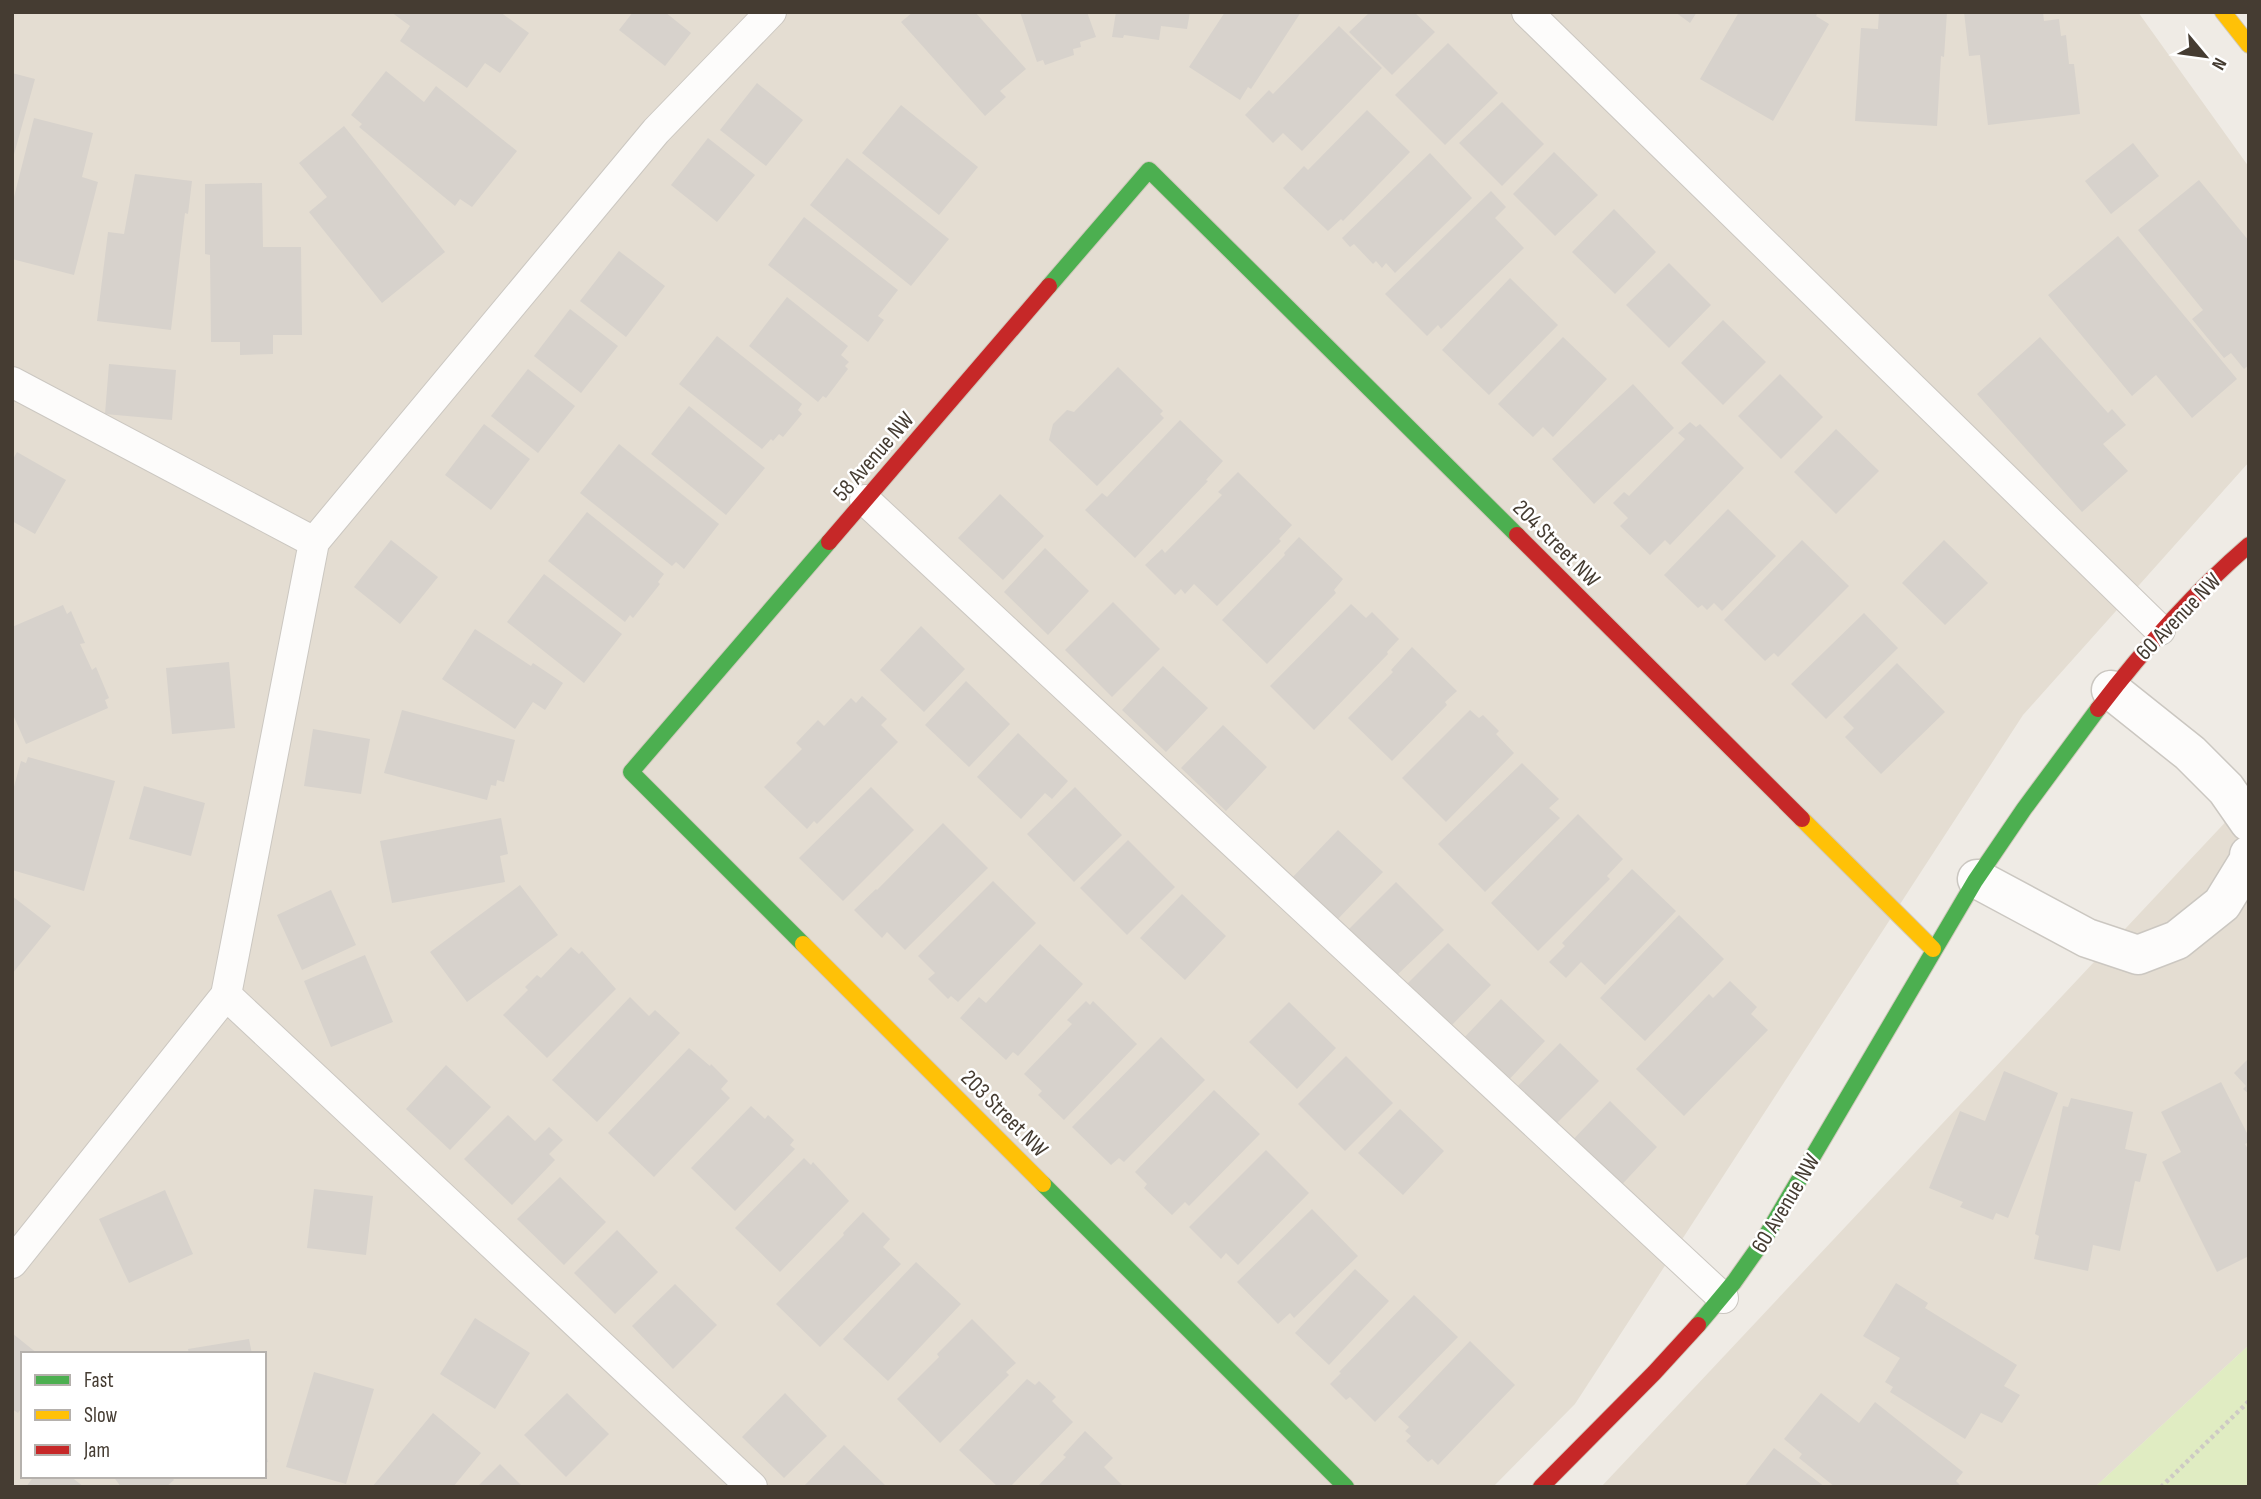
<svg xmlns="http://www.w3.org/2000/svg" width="2261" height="1499" viewBox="0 0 2261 1499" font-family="'Sofia Sans Condensed',sans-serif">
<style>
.residential{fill:#e4ddd2;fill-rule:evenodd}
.green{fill:#e0ecc2}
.building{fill:#d7d2cc}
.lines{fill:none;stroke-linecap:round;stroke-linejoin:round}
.lane-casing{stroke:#cbc7c1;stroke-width:32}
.street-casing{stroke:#cbc7c1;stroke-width:41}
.fast-casing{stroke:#d0c9bc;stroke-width:18}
.slow-casing{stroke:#d0c9bc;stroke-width:18}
.jam-casing{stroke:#d0c9bc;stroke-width:18}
.path{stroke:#cecac5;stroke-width:4.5;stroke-dasharray:3.5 3.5;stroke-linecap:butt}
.lane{stroke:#fdfcfb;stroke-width:30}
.street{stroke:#fdfcfb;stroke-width:38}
.fast{stroke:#4caf50;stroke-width:16}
.slow{stroke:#ffc107;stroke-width:16}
.jam{stroke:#c62828;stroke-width:16}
.labels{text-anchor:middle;stroke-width:5;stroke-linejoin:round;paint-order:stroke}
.street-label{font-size:23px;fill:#453c32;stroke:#fff}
</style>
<rect width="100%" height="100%" fill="#efebe5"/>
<path class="residential" d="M12 12H2138L2249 167V462L2023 715 1575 1404 1493 1487H12ZM23 1354H264V1476H23Z
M2249 797V1345L2095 1487H1601Z"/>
<path class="green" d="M2249 1345V1487H2095Z"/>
<path class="building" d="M391 12H500L529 33 500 73 485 63 467 88 400 41 410 26Z
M633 12H665L691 33 665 66 619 30Z
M913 12H975L1026 69 1000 91 1006 97 985 116 901 22Z
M1020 12H1087L1096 37 1080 42 1081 47 1073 49 1074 55 1045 65 1043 60 1037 62Z
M1116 12H1190L1187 29 1161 26 1159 40 1124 35 1123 38 1112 37Z
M1225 12H1301L1251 89 1248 87 1240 100 1189 67Z
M1370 12H1414L1435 32 1392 75 1349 32Z
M1675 12H1697L1690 23Z
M1739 12H1818L1816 16 1829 24 1773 121 1700 79Z
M1879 12H1947L1944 57 1941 56 1937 126 1855 121 1861 28 1878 29Z
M1964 12H2043L2044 21 2059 19 2061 36 2066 35 2069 64H2074L2080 114 1988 125 1980 55 1969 56Z
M1339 26 1382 68 1302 151 1283 133 1273 143 1245 115 1269 90 1273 94Z
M1448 43 1498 93 1445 145 1395 95Z
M386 71 424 102 436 86 517 151 472 207 460 199 455 206 359 127 362 124 351 115Z
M12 73 35 79 13 158H12Z
M757 83 803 120 766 166 720 130Z
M1502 102 1544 144 1502 186 1459 143Z
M901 105 978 167 939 215 862 153Z
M1367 110 1410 152 1343 221 1341 219 1328 231 1283 188 1304 166 1308 170Z
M34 118 93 133 82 177 98 182 74 275 12 259V205Z
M344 126 445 252 382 303 309 212 327 197 299 163Z
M708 138 755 175 717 222 671 185Z
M2133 143 2159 176 2111 214 2085 181Z
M1554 152 1598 195 1555 236 1513 194Z
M1430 153 1472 198 1395 273 1386 263 1382 268 1376 261 1373 264 1354 244 1350 247 1342 238Z
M847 158 949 239 911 286 810 205Z
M135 174 192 181 188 214 185 213 171 330 97 321 108 232 124 234Z
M2199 180 2249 241V365L2244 369 2231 353 2224 358 2192 319 2203 310 2138 230Z
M262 183 263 247H301L302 335H273V354L240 355V342H211L210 255 205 254V184Z
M1491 191 1506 207 1495 218 1524 248 1441 329 1438 325 1427 336 1385 294Z
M1614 209 1656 252 1615 294 1572 252Z
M804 217 898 290 878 316 884 320 868 342 768 265Z
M2118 236 2237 379 2192 418 2156 375 2132 396 2048 295Z
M619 251 665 286 626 337 580 301Z
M1669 263 1711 305 1669 348 1626 305Z
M1510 278 1558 325 1489 395 1442 350Z
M787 297 848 346 841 355 849 362 845 366 848 369 826 398 823 396 818 402 749 346Z
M570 309 618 346 581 393 534 356Z
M1723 320 1766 362 1723 405 1681 363Z
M717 336 802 404 798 410 802 414 783 437 779 434 773 441 771 439 762 449 679 384Z
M1563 337 1607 379 1553 437 1543 427 1533 437 1498 404Z
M2040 337 2108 413 2112 409 2126 425 2103 444 2128 471 2082 512 1977 394Z
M109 364 176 370 172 420 105 414Z
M1118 367 1163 411 1160 414 1164 418 1097 486 1049 440 1053 424 1067 410 1074 412Z
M528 369 575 406 538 453 491 416Z
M1780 374 1823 417 1781 459 1738 416Z
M1633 384 1674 428 1594 504 1552 459Z
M689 406 765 468 726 515 651 454Z
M1180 420 1223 461 1206 480 1208 481 1135 558 1085 510 1102 493 1107 497Z
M1690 422 1696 427 1700 424 1744 468 1670 545 1665 540 1650 555 1620 526 1628 518 1613 503 1624 492 1629 496 1685 439 1678 433Z
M484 424 530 459 491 510 445 475Z
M1836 429 1879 471 1836 514 1794 472Z
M619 444 719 524 684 569 676 562 672 566 580 493Z
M17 452 66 480 35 534 12 521V461Z
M1238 472 1292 525 1279 539 1281 541 1217 606 1194 584 1185 594 1181 589 1175 595 1145 565 1162 549 1165 553 1222 495 1218 492Z
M1000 494 1044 536 1003 580 958 538Z
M1728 509 1776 556 1722 611 1714 603 1707 610 1702 605 1698 608 1664 575Z
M587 512 664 574 658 582 660 584 633 618 630 615 625 622 548 561Z
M1299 537 1343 579 1334 590 1336 593 1267 664 1222 620 1285 555 1284 553Z
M391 540 438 577 400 624 354 587Z
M1802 540 1849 586 1778 657 1774 653 1765 661 1724 620Z
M1944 540 1988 583 1945 625 1902 583Z
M1045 548 1089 591 1048 635 1004 592Z
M544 574 622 634 584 683 507 622Z
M1113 602 1160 649 1112 697 1065 650Z
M1351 604 1366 618 1372 612 1399 639 1387 652 1388 654 1314 730 1270 686Z
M63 605 67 614 71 611 85 643 80 644 92 670 96 667 109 698 105 700 108 708 26 744 14 717H12V627Z
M1864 613 1898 648 1826 719 1791 684Z
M921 626 965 669 924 712 880 670Z
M475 629 531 666 533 663 563 683 545 710 533 702 515 729 442 679Z
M1412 647 1457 691 1445 702 1447 705 1392 761 1348 718 1393 672 1391 670Z
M229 662 235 728 172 734 166 668Z
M1897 663 1945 712 1881 774 1845 737 1854 728 1843 717Z
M1163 666 1208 708 1166 752 1122 710Z
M966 681 1010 724 969 767 925 725Z
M862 696 887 719 881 725 898 742 817 824 814 821 807 829 764 787 802 749 796 743 818 720 824 726 851 698 856 703Z
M402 710 515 740 504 782 497 780 496 786 491 785 487 800 384 773Z
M1470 710 1479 718 1483 715 1499 731 1496 734 1514 753 1446 822 1402 778Z
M1223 725 1267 767 1226 811 1181 768Z
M313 729 370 739 361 794 304 786Z
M1018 733 1068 781 1052 799 1045 793 1021 819 977 777Z
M28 757 115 781 84 891 12 870V794L21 761 26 763Z
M1522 763 1559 799 1549 808 1560 818 1485 892 1438 844Z
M144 786 205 803 191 856 129 839Z
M871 787 914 830 843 901 799 858Z
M1075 787 1122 835 1074 882 1027 834Z
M1578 814 1623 859 1607 876 1610 879 1538 951 1491 903Z
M501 818 508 854 500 856 505 882 392 903 380 841Z
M943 823 988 868 905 950 887 932 882 938 854 910 876 889 877 890Z
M1338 830 1383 872 1336 921 1291 879Z
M1128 840 1175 887 1127 935 1080 888Z
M1632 869 1676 911 1605 985 1581 962 1566 978 1549 962 1565 946 1562 943Z
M993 881 1036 923 958 1002 951 996 948 999 928 979 935 973 918 956Z
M1396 882 1444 930 1395 977 1348 930Z
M520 885 558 935 467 1002 430 952Z
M331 890 356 945 302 970 277 915Z
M1182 894 1226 936 1185 980 1140 938Z
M12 896 51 926 12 974Z
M1679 915 1724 959 1645 1041 1600 998Z
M1448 943 1491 985 1449 1028 1405 986Z
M1040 944 1083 984 1018 1056 1013 1052 1006 1060 960 1018 979 997 986 1003Z
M571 947 579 954 582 951 616 989 547 1058 503 1015 528 990 525 987 537 975 541 978Z
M365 955 393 1022 331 1047 304 981Z
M1730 981 1757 1007 1751 1014 1768 1030 1684 1116 1636 1069 1709 994 1713 998Z
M630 997 649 1016 655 1010 680 1033 597 1122 552 1080Z
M1501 999 1545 1041 1504 1085 1459 1043Z
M1086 1001 1090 1005 1093 1001 1137 1044 1064 1120 1038 1095 1042 1091 1024 1074 1072 1024 1067 1020Z
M1289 1002 1336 1048 1297 1089 1249 1042Z
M1161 1037 1205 1080 1124 1162 1119 1158 1111 1165 1072 1127Z
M1560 1043 1599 1081 1549 1131 1510 1094Z
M689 1048 710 1066 711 1064 728 1081 721 1089 730 1098 654 1177 608 1133Z
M1346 1056 1393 1103 1345 1151 1298 1104Z
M2249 1058V1094L2243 1089 2246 1086 2234 1073Z
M446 1065 491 1107 450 1150 406 1109Z
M2004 1071 2058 1093 2008 1218 1996 1213 1993 1220 1960 1207 1963 1202 1929 1188 1960 1111 1985 1121Z
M2221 1082 2249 1137V1142L2245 1144 2249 1151V1256L2217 1272 2162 1162 2181 1152 2161 1112Z
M1214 1090 1260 1134 1189 1206 1185 1202 1172 1215 1144 1188 1147 1184 1135 1172Z
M2071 1098 2133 1112 2125 1149 2147 1154 2140 1182 2135 1181 2120 1251 2093 1245 2088 1271 2034 1259 2039 1236 2035 1234 2063 1106 2068 1107Z
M1610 1101 1657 1147 1614 1193 1566 1147Z
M751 1106 765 1119 768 1115 794 1140 790 1145 795 1149 735 1211 691 1168Z
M1400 1109 1444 1151 1403 1195 1358 1153Z
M508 1115 535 1141 549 1127 563 1140 549 1154 555 1160 512 1205 464 1159Z
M1266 1150 1309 1193 1238 1265 1226 1253 1221 1259 1189 1227Z
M804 1158 811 1165 813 1162 849 1201 780 1272 735 1228Z
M560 1177 606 1222 564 1265 517 1219Z
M314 1189 373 1196 366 1255 307 1248Z
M165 1190 193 1254 129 1283 99 1219Z
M1312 1209 1358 1256 1294 1318 1290 1313 1278 1324 1237 1282Z
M863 1212 890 1239 883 1247 901 1264 820 1347 776 1304 844 1235 843 1233Z
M617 1230 658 1272 615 1314 574 1273Z
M916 1262 961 1304 888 1381 843 1339Z
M1355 1269 1389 1301 1329 1365 1295 1333Z
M1896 1283 1928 1303 1925 1308 2017 1365 2004 1386 2020 1395 2002 1423 1981 1413 1965 1439 1890 1392 1893 1387 1885 1382 1900 1358 1863 1336Z
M675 1284 717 1325 673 1369 632 1326Z
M1414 1295 1458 1337 1375 1422 1350 1397 1346 1400 1330 1384 1341 1373 1339 1372Z
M475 1318 530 1353 495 1409 440 1374Z
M972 1319 1016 1363 1006 1372 1009 1375 940 1443 897 1399 939 1357 937 1354Z
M12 1333 38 1354H23V1406L18 1413 12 1409Z
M249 1339 252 1354H189L188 1349Z
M1470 1341 1515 1385 1438 1465 1432 1459 1428 1462 1406 1441 1411 1436 1405 1431 1409 1427 1398 1417Z
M314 1372 374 1389 346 1484 286 1467Z
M1027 1379 1035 1385 1039 1381 1056 1397 1052 1401 1073 1422 1010 1487H998L959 1450Z
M567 1393 609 1434 566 1477 524 1435Z
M785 1393 827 1436 784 1478 742 1437Z
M1821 1393 1859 1423 1875 1402 1963 1472 1956 1481 1962 1487H1835L1799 1458 1802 1454 1784 1439Z
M433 1413 481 1453 453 1487H372Z
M1085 1431 1113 1458 1104 1467 1124 1487H1037L1066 1457 1063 1455Z
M264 1445 268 1462 264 1463Z
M844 1445 887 1487H803Z
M1774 1448 1825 1487H1744Z
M500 1464 523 1487H477Z
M34 1476H70L84 1487H26Z
M113 1476H171L174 1480 166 1487H121Z"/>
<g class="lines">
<g class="lane-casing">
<path id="lane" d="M1527 12 2160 630
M12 382 314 542
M865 500 1723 1298
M226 995 752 1487
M12 1263 226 995 314 542 656 131 771 12"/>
</g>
<g class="street-casing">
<path id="street" d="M2111 690 2190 753 2226 789 2249 822
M1977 879 2087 938 2138 955 2177 940 2222 904 2249 860V855"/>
</g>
<g class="fast-casing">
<path id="fast" d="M1049 286 1149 170 1517 535
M803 944 631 772 829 542
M1043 1184 1346 1487
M1698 1325 1734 1282 1763 1241 1975 881 2024 809 2098 709"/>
</g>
<g class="slow-casing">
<path id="slow" d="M2223 12 2249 45
M1802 819 1933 949
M803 944 1043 1184"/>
</g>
<g class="jam-casing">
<path id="jam" d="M1517 535 1802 819
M829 542 1049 286
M2098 709C2143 650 2192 594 2249 545
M1541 1487 1654 1373 1698 1325"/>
</g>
<path class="path" d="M2161 1487 2249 1401"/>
<use href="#lane" class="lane"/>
<use href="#street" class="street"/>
<use href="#fast" class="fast"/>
<use href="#slow" class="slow"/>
<use href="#jam" class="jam"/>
</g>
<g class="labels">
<g class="street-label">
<text transform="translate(873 456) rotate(-49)" y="8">58 Avenue NW</text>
<text transform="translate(1557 543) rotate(45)" y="8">204 Street NW</text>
<text transform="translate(2178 616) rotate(-46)" y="8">60 Avenue NW</text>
<text transform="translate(1005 1113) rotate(45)" y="8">203 Street NW</text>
<text transform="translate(1785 1203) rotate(-59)" y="8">60 Avenue NW</text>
</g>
</g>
<rect width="2261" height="1499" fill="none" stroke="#453c32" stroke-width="28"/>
<rect x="21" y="1352" width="245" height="126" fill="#ffffff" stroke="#b5b1ad" stroke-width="2"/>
<rect x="35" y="1375" width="35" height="10" fill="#4caf50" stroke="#b5b1ad" stroke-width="2"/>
<text x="84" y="1387" font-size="21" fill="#453c32">Fast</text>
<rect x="35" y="1410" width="35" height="10" fill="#ffc107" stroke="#b5b1ad" stroke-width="2"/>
<text x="84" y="1422" font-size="21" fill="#453c32">Slow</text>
<rect x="35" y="1445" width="35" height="10" fill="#c62828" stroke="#b5b1ad" stroke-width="2"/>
<text x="84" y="1457" font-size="21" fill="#453c32">Jam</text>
<g transform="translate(2205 56) rotate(119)" stroke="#ffffff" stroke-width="5" paint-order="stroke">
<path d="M0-5L12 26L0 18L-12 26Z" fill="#453c32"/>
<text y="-10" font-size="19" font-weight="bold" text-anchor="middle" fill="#453c32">N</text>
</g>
</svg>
